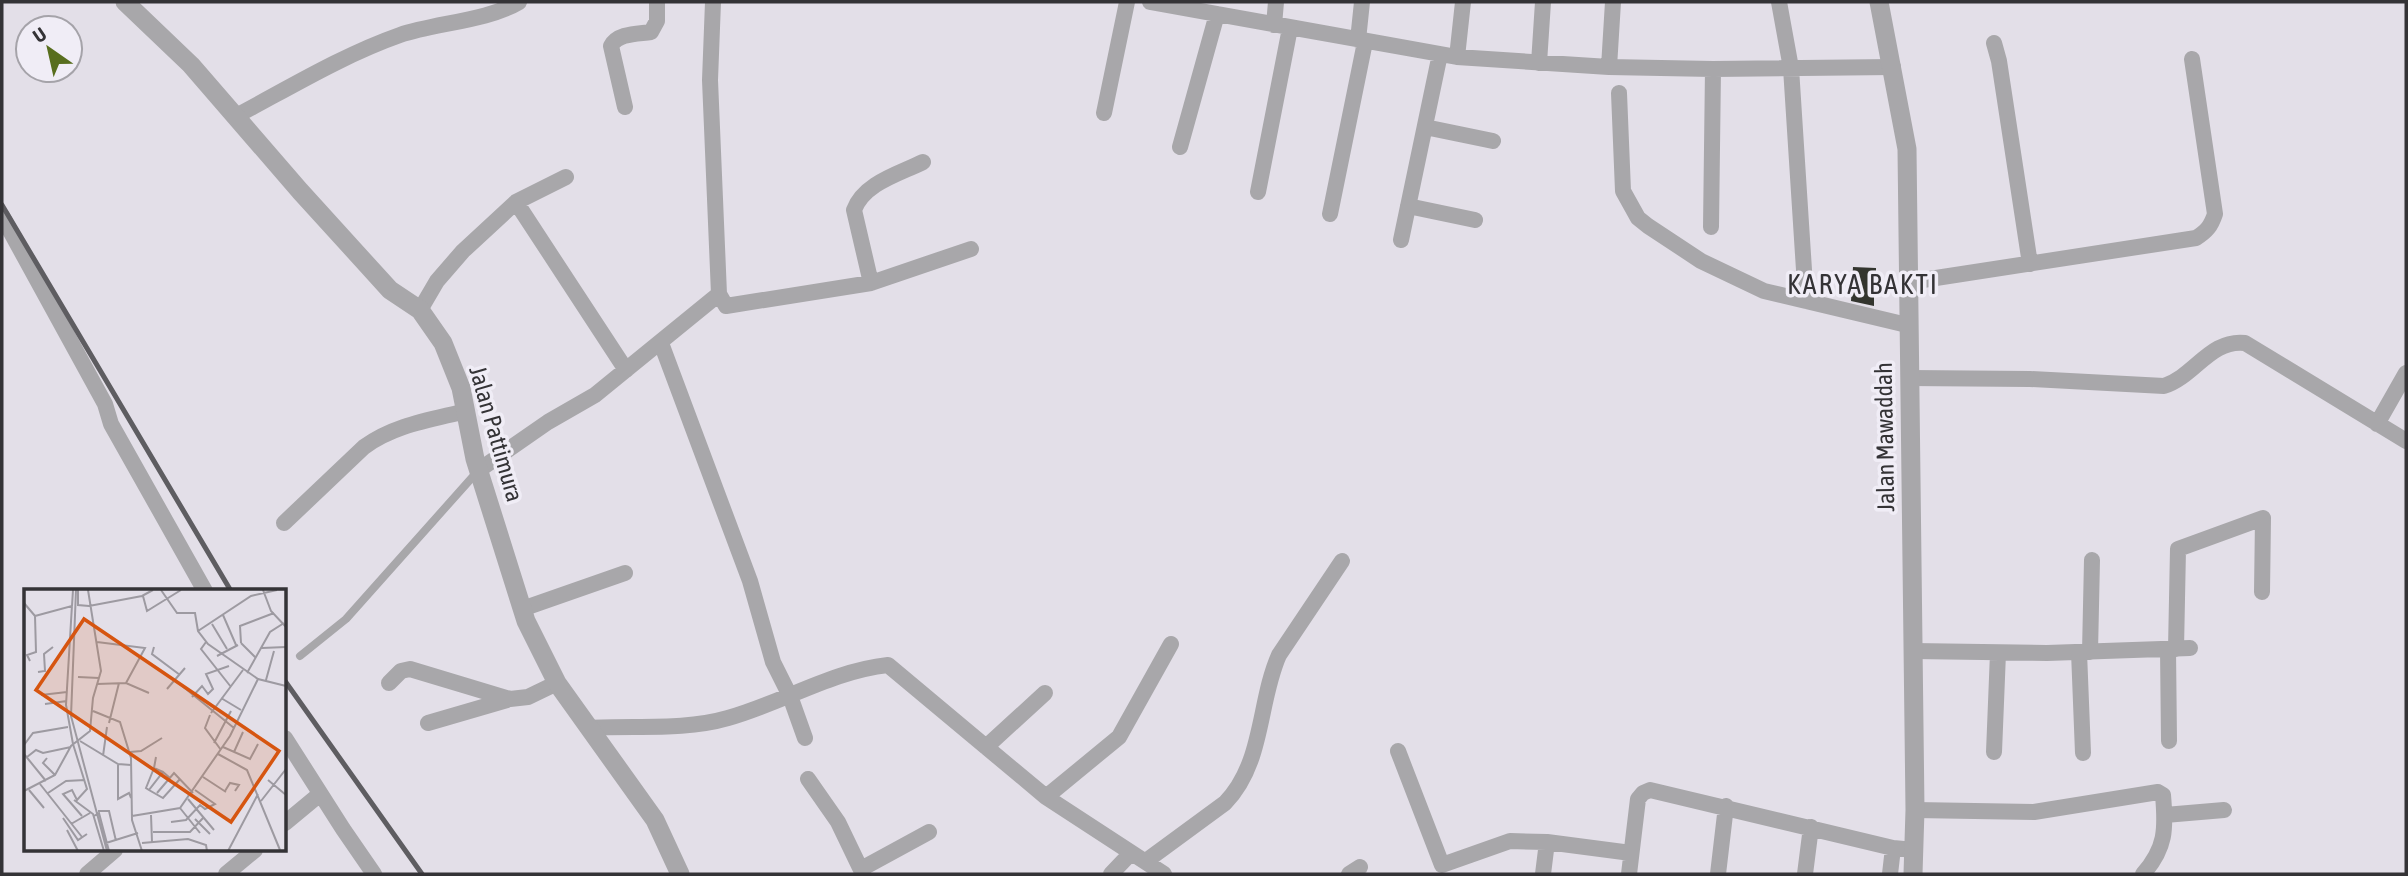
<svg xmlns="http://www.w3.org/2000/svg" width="2408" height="876" viewBox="0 0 2408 876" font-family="'Asap Condensed',sans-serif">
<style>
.building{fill:#33352e}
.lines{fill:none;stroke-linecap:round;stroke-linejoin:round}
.service{stroke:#a8a7aa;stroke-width:8}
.minor{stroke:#a8a7aa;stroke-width:16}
.tertiary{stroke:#a8a7aa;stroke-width:19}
.rail{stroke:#5e5d61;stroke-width:5}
.labels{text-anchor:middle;stroke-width:7;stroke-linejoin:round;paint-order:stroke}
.street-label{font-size:24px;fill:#343336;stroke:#f0edf6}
.quarter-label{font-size:28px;letter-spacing:2px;fill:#343336;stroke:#f0edf6}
.inset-road{fill:none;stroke:#9d9aa1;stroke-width:2}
.view{fill:#d65510;fill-opacity:0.15;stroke:#d65510;stroke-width:3.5}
.inset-edge{fill:none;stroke:#343336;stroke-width:3.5}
</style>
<rect width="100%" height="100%" fill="#e3dfe8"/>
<path class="building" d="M1853 267 1876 268V280H1882L1881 295H1874V306L1851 301Z"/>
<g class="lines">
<path class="service" d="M300 656 346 619 477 472"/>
<path class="minor" d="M713 2 710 80 719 294 726 306 871 283 971 249
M1150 2 1457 57 1609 67 1713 69 1893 67
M1779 2 1791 68 1806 301
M1274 25 1276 2
M1358 40 1362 2
M1994 43 1999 61 2030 264
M1457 57 1463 2
M1539 63 1543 2
M1609 67 1613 2
M1619 93 1623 191 1638 218 1648 226 1701 261 1764 291 1907 325
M625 107 611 46C618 33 637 34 651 32L657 21V2
M1104 113 1127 2
M236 116C289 88 343 55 400 35 435 23 487 21 519 2
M1425 127 1493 141
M1180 147 1217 14
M1258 192 1290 28
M516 202 626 370
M1408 206 1475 220
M1330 214 1365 42
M2 216 105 404 111 424 205 591
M1711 227 1713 69
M1401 240 1440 54
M1910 282 2196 238C2207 231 2211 226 2215 214L2192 59
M871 283 854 210C864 183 899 174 923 162
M420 310 437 281 463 251 516 202 566 177
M661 343 750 581 773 662 790 696 805 738
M1909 378 2030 379 2164 386C2195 376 2210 339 2245 343L2406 441
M2377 424 2406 373
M479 470 548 422 595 395 719 294
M284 523 364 447C394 425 430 420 466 411
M522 609 625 573
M2168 649 2169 741
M2176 649 2178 549 2263 518 2262 592
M1913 651 2047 653 2190 648
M2079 652 2083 753
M2090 652 2092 560
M389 683 401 671 410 669 510 699 528 697 557 683
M428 723 507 700
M588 728C635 725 683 731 728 718 782 703 832 671 888 665L1046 797 1164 874
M285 738 343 829 374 874
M986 747 1045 693
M1398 751 1442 865 1510 841 1547 842
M1994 752 1998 653
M808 779 838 822 863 874
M1046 797 1119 737 1171 644
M1915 810 2034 812 2158 792 2163 795C2166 829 2166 848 2143 874
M2165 815 2224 810
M285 823 320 794
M1146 861 1225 803C1264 763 1258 702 1279 655L1342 561
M861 869 929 832
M87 874 115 850
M226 874 255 850
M1111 874 1131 853
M1349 874 1360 867
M1543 874 1547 842 1631 853
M1629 874 1638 799 1643 793 1650 790 1893 848 1914 850
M1718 874 1726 806
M1805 874 1811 827
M1890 874 1893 848"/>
<path class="tertiary" d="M125 2 191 65 300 191 390 290 420 310 443 343 461 388 475 459 526 621 557 683 655 820 680 874
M1879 2 1907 149 1915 810 1913 874"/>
<path class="rail" d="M2 205 231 591
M285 681 422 874"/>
</g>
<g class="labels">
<g class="street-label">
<text transform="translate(496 434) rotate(74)" y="8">Jalan Pattimura</text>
<text transform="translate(1885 437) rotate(-91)" y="8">Jalan Mawaddah</text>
</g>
<g class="quarter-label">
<text x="1863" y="294">KARYA BAKTI</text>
</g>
</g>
<g transform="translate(24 589)">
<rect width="262" height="262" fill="#e3dfe8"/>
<path class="inset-road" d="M52 1 47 127 83 262M54 1V16L65 17 118 7 129 1M137 1 153 24H171L174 42 184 55 234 90 262 97M239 1 247 22 262 38M119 7 123 22 157 1M0 14 11 27 12 63 3 66 6 72M48 16 42 116 49 155M199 26 212 56M11 27 48 17 49 1M188 35 203 60M174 42 227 7 253 1M73 53 121 59 102 94M182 53 177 60 207 98M217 54 216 37 250 24M217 54 232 69M130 58 128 65 156 86M238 59 262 58M193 67 214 56M14 83 21 82 20 65 29 58M223 84 246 43 260 34M54 88 75 89M242 91 250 62M152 92 210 139M73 95 102 94 125 104M143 100 161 79M17 106 43 103M168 108 178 97 184 105 189 100 182 85 205 77M197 109 217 121M21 115 43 112M69 122 96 133 107 169 108 231 118 262M187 124 219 81M186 126 181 139 197 161M85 134 95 94M56 152 94 175 107 176M190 154 207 122M49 155 63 200 53 211 48 201 39 205 58 227M0 156 9 144 44 138M199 158 226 170 234 155M106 163 117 162 138 149M210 163 219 143M0 165 22 192M194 165 223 181 256 261M79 167 83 138M3 168 12 161 19 164 47 158M132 168 130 179 139 183M23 169 19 174 31 186M94 175V210L105 204 107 209M179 188 202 203M146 189 139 183 125 201 139 209 156 190M244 191 262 206M16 195 58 248M5 201 20 219M125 201 122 199 130 179M0 202 31 186 47 157 66 142 69 109 77 82 64 1M201 202 206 194 215 196 211 202M24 204 42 192 61 191M133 204 150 184 169 204M164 210 190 241M50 211 69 225 80 262M237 212 262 180M156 219 176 244M74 222H85L92 252M127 226 128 253M70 227 75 224 85 262M108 227 156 219 206 147 234 90M39 229 54 251 63 245M171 230 186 245M147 233 162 231 176 216 181 220 191 215 171 201M47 235 66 224M43 241 54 262M129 243H166L179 229M82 254 114 244M118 254 164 250 182 256 183 262M204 262 234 205"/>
<path class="view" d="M60 30 255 162 207 233 12 101Z"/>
<rect width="262" height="262" class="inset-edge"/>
</g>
<rect width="2408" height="876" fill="none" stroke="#343336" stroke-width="7"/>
<g transform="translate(49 49) rotate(326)"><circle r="33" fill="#f0edf6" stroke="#a5a3a9" stroke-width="2"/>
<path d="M0-5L12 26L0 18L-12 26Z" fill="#586e1e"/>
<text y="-10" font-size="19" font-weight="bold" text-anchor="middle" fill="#343336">U</text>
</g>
</svg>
